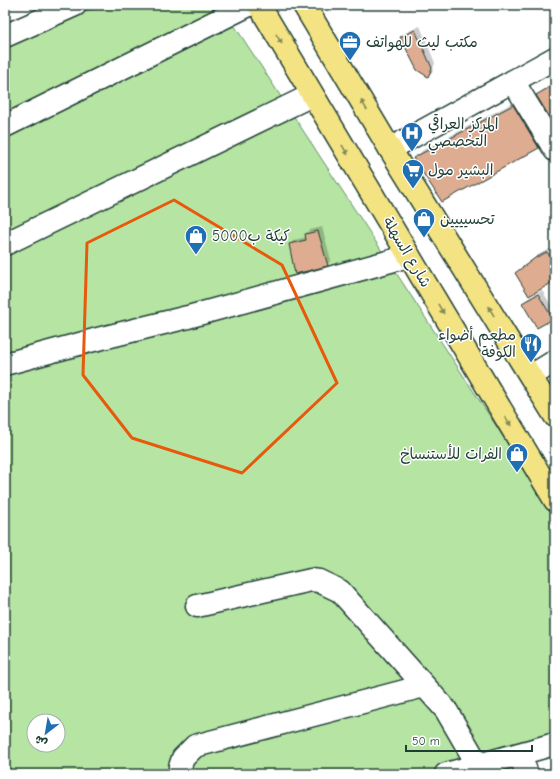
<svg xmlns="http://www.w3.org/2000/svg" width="560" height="779" viewBox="0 0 560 779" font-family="'Comic Neue','Playpen Sans Arabic',sans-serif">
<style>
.green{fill:#b5e4a3;stroke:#6a906c;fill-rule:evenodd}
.shadow{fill:#0003}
.building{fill:#deac91;stroke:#1f3d34}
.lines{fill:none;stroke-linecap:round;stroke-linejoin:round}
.minor-casing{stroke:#1f3d34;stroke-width:25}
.major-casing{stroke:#1f3d34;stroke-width:25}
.minor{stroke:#fff;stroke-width:22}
.major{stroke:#f4e382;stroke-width:22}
.oneway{fill:#7f8857}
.marked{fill:none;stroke:#e8590c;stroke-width:3;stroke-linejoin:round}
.labels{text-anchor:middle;stroke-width:3;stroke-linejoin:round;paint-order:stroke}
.poi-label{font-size:15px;fill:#1f3d34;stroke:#fff;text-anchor:start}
.street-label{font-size:15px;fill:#1f3d34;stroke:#fff}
</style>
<rect width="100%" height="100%" fill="#fff"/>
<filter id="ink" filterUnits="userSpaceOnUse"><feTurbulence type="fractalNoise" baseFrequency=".025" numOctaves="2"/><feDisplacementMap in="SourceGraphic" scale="8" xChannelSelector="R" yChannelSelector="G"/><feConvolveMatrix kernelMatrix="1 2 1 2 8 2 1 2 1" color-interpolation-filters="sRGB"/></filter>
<g filter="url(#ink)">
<path class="green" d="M129 5H221L555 516V727L513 774H5V21ZM34 721H58V745H34Z"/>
<path class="shadow" d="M420 26 435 63 432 72 428 76 401 37 405 33Z
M555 82V124L537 95 543 90Z
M522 98 546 139 538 147 442 201 415 158 423 150Z
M322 227 331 260 327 265 290 244 294 240 307 237 306 234 310 230Z
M552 248 555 254V280L516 273 520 269 540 254Z
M542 290 555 312V315L552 318 523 303 527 299Z"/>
<path class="building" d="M415 30 432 68 428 77 417 70 400 37Z
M555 84V126L536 95Z
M513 105 539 148 442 202 413 158Z
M318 231 328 266 295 274 289 244 306 240 305 234Z
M547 252 555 264V281L529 296 515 273 535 258Z
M538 294 553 319 537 328 522 303Z"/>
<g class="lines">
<g class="minor-casing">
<path id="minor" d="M5 36 75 5
M513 81 555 150
M5 126 249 5
M390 149 555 58
M5 244 312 95
M5 364 94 340 188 317 409 256
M531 376 555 361
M197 606 311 580 319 581 340 591 446 710 478 765
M520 754 527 774
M182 774 180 767 183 758 195 746 424 686
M446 774 555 744"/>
</g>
<g class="major-casing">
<path id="major" d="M259 5 555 500
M304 5 390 149 555 416"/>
</g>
<use href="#minor" class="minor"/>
<use href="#major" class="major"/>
</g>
<defs><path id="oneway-solid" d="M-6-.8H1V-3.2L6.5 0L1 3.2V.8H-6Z"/></defs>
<g class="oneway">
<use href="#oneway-solid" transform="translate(279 39) rotate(59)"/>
<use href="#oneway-solid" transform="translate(364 105) rotate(-121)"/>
<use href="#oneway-solid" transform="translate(345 150) rotate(59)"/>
<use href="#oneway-solid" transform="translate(441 309) rotate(59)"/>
<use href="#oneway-solid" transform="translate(491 311) rotate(-122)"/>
<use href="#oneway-solid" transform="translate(508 421) rotate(59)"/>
</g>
</g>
<path class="marked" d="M174 200 282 265 337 383 242 473 132 438 83 375 87 243Z"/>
<defs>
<g id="office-pin" transform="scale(1.15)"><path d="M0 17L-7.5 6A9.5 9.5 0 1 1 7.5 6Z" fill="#1f6fb2" stroke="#fff"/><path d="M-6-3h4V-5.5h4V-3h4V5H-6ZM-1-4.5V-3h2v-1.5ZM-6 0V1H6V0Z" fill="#fff"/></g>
<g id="hospital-pin" transform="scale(1.15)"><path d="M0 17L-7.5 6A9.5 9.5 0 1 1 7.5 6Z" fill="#1f6fb2" stroke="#fff"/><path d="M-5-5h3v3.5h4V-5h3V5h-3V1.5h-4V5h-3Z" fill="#fff"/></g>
<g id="supermarket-pin" transform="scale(1.15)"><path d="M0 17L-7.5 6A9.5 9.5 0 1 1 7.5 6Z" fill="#1f6fb2" stroke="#fff"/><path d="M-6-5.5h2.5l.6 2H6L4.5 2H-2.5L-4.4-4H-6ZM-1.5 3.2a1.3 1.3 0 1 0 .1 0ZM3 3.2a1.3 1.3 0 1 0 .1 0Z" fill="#fff"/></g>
<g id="shop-pin" transform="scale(1.15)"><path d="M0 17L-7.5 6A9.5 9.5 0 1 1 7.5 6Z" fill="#1f6fb2" stroke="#fff"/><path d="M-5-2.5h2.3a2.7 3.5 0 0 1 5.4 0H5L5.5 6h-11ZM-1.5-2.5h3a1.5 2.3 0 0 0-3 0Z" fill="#fff"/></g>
<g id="restaurant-pin" transform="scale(1.15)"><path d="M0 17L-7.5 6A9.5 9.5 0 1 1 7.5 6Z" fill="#1f6fb2" stroke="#fff"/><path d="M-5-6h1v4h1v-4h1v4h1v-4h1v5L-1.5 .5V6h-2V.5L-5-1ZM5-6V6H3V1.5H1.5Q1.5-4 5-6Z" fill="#fff"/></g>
</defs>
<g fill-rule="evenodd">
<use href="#office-pin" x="350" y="42"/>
<use href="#hospital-pin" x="412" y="133"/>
<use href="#supermarket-pin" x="413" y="170"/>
<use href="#shop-pin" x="424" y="219"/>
<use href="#shop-pin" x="196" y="236"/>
<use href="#restaurant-pin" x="531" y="344"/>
<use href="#shop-pin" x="517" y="454"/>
</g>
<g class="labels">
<g class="poi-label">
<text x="366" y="47">مكتب ليث للهواتف</text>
<text x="428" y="129">المركز العراقي<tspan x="428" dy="17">التخصصي</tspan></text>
<text x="428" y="175">البشير مول</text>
<text x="440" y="224">تحسيييين</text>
<text x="212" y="241">كيكة ب5000</text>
<text x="516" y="340" text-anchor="end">مطعم أضواء<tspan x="516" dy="17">الكوفة</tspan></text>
<text x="502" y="459" text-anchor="end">الفرات للأستنساخ</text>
</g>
<g class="street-label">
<text transform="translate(407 252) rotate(59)" y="5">شارع السهلة</text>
</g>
</g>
<rect width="560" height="779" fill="none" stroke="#fff" stroke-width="20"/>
<rect x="10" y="10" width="540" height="759" fill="none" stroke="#1f3d34" stroke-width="1.5" filter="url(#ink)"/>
<g transform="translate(46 733) rotate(211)"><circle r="19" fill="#ffffff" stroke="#a5b1ae"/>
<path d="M0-3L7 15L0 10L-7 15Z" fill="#1f6fb2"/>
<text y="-6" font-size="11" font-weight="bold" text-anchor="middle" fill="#1f3d34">ش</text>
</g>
<path d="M406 745v6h126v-6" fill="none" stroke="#1f3d34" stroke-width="2"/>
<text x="412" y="745" font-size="12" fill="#1f3d34" stroke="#ffffff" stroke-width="3" paint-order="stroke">50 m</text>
</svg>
